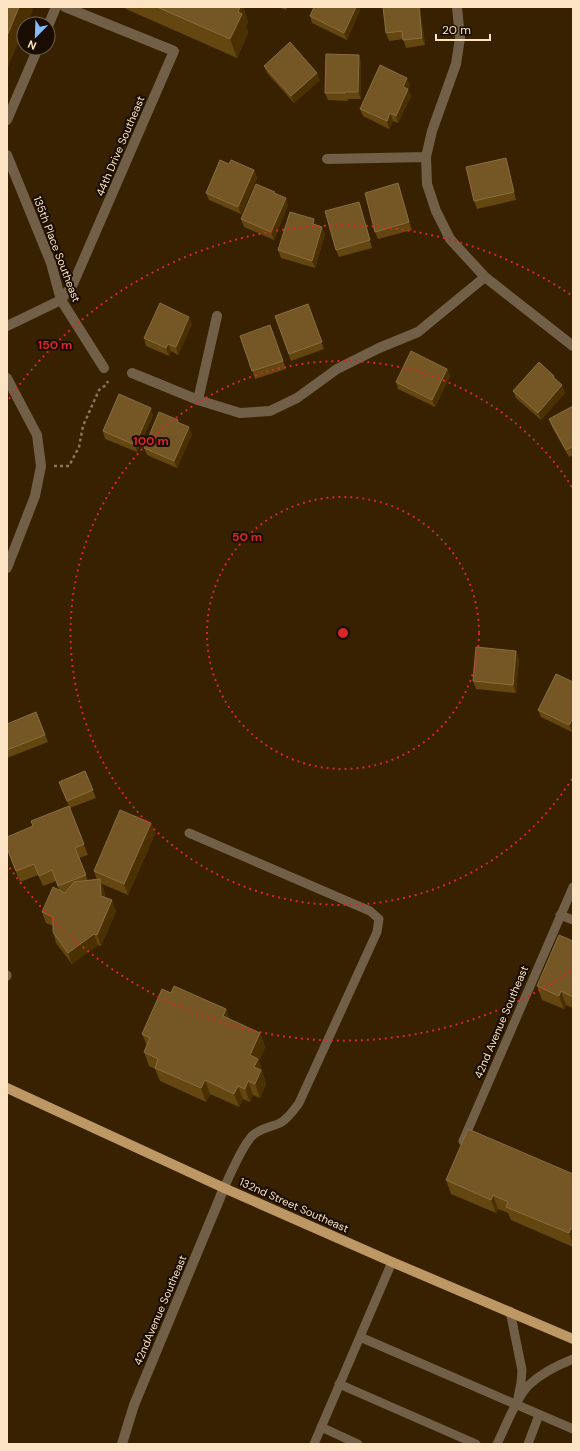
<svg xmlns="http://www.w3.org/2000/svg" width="580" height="1451" viewBox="0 0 580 1451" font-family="'DM Sans',sans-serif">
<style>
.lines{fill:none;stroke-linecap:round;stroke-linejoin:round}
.path{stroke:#8c7555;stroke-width:2.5;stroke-dasharray:3 3;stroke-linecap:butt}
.service{stroke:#725f47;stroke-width:9}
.minor{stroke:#725f47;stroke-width:10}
.primary{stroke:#bd9764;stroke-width:10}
.wall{fill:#644611}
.shaded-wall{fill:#4b3002}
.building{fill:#755725;stroke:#8a6d3e}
.ring{fill:none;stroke:#d62828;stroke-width:2;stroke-dasharray:2 4}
.labels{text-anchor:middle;stroke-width:4;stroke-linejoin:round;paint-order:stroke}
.street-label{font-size:11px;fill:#fbe3c4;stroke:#190c00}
.centre{fill:#d62828;stroke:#190c00;stroke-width:2}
.ring-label{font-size:12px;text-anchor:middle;font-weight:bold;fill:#d62828;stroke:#190c00;stroke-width:4;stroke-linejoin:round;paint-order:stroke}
</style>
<rect width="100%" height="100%" fill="#372100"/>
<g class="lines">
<path class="path" d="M54 466H69L79 447 83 426 99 390 106 385 108 381"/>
<path class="service" d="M189 833 370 911 379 919 377 932 299 1103C294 1110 288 1119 280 1123 271 1127 259 1129 252 1136 241 1148 231 1173 224 1188
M560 915 573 920
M7 975V976
M463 1141 573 887
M510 1311 522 1370 521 1383 518 1398
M360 1337 573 1429
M339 1384 476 1444
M321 1427 358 1444
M314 1444 392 1262
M497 1444C505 1428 517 1396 530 1384 542 1373 558 1365 573 1359
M528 1444 539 1415"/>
<path class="minor" d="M457 7 460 38 456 64 432 131 426 157 427 184 436 211 450 239 485 277 573 346
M48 26 56 7
M7 120 38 48
M7 155 51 263 61 300 104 368
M327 159 426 157
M7 326 61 300 73 284 174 51 65 7
M132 373 198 400 240 413 270 411 297 398 337 369 379 348 418 332 485 277
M7 378 37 435 41 466 35 496 7 568
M198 400 217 316
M122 1444 134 1405 224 1188"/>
<path class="primary" d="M7 1088 224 1188 392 1262 573 1339"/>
</g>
<path class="wall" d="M126 7H243L248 22 246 26 248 33 237 58 126 9Z
M278 7H287L286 10Z
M420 7 425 45 406 48 403 39 389 41 386 33Z
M360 10 347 40 312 23 310 16Z
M361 62V99H348V101L328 100 325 93Z
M264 66 320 80 294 103 267 73Z
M410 85 408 90 411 96 398 123 393 121 389 129 363 116 360 109Z
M229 164 254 170 257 178 241 214 209 200 206 193Z
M508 166 516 200 477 209 474 201Z
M398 183 412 230 378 239 375 232Z
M275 194 288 205 274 240 244 227 241 219Z
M359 202 372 248 339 257 336 250Z
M316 225 325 234 315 268 281 258 278 250Z
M308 304 324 349 291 361 275 316Z
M192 324 178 355 171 351 169 356 146 346 144 338Z
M270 325 286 369 255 379 240 336Z
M447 369 450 376 435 407 398 389 396 382Z
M554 376 555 379 565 393 541 420 516 398 513 391Z
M573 406V455L569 457 552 427 549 419Z
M153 415 137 452 105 439 103 431Z
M178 420V422L192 434 177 468 147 455 144 448Z
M519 658 516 693 476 689 473 681Z
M573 682V731L572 732 541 717 538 710Z
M36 712 48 742 7 758V724Z
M85 771 96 798 70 808 88 855 79 858 88 881 97 880 94 871 151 823 155 834 128 895 102 884 104 890 105 898 116 911 101 946 98 945 72 964 56 943 53 932V926L46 923 42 912 59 890 56 881 43 886 38 875 20 882 7 849V837L33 827 69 806 59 782Z
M573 941V1008L566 1005 564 1009 542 1000 537 986Z
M226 1009 229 1019 260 1033 265 1047 259 1061 266 1084 260 1098 253 1095 250 1102 243 1099 239 1107 210 1094 206 1102 160 1081 155 1069 149 1066 144 1052 147 1046 142 1034Z
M573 1174V1247L511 1220 508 1213 498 1209 496 1213 451 1194 446 1180Z"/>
<path class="shaded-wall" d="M19 7H32L33 10 27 24H24V30L7 69V36Z
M240 7H243L248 22 246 26 248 33 237 58 230 39 238 12Z
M356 7H359L360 10 347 40 344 33Z
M419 7H420L425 45 422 38Z
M359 55 361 62V99L358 92Z
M317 73 320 80 294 103 291 96Z
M407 78 410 85 408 90 411 96 398 123 396 116 403 87Z
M390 113 393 121 389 129 387 121Z
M254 170 257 178 241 214 238 207Z
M398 183 401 191 412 230 409 222Z
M286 198 288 205 274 240 271 232Z
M322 227 325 234 315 268 312 261Z
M189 317 192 324 178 355 176 347Z
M168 344 171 351 169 356 166 348Z
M447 369 450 376 435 407 432 400Z
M562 385 565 393 541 420 538 413Z
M151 408 153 415 137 452 135 445Z
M189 427 192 434 177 468 174 461Z
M516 651 519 658 516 693 513 685Z
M573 718V731L572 732 569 725Z
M151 823 155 834 128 895 124 884Z
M100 879 104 890 105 907 101 896Z
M112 900 116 911 101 946 97 935Z
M94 934 98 945 72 964 68 953Z
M561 991 566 1005 564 1009 559 996Z
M226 1009 231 1023 223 1016Z
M260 1033 265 1047 259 1061 266 1084 260 1098 255 1084 250 1055Z
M205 1080 210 1094 206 1102 201 1088Z
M248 1081 253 1095 250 1102 245 1089Z
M238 1086 243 1099 239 1107 234 1094Z
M493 1195 498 1209 496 1213 491 1200Z
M571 1228 573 1235V1245L569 1233Z"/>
<path class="building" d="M7 7H19L7 36Z
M157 7H240L238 12 242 14 230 39Z
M314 7H356L344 33 310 16Z
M383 7H419L422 38 403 40 402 31 386 33Z
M290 42 317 73 291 96 264 66Z
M326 54 359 55 358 92H345V93H325Z
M380 65 407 78 403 87 408 89 396 116 390 113 387 121 360 109Z
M506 158 514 192 474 201 466 167Z
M220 160 229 164 231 160 254 170 238 207 206 193Z
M398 183 409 222 375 232 365 193Z
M256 184 275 192 274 193 286 198 271 232 241 219Z
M359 202 370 240 336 250 325 211Z
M290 212 314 219 313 224 322 227 312 261 278 250Z
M160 303 189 317 176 347 168 344 166 348 144 338Z
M308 304 322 342 289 354 275 316Z
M270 325 283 361 252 371 240 336Z
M411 351 447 369 432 400 396 382Z
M539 362 554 376 553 377 562 385 538 413 513 391Z
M119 394 151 408 135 445 103 431Z
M573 406V446L566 450 549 419Z
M159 412 178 420 177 422 189 427 174 461 144 448Z
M476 647 516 651 513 685 473 681Z
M556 674 573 682V718L569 725 538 710Z
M36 712 45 735 7 750V724Z
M85 771 93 790 67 801 59 782Z
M69 806 84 844 75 848 86 875 58 886 52 870 39 876 34 864 16 871 7 848V837L33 826 31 821Z
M120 810 151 823 124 884 94 871Z
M100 879 101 896 112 900 97 935 94 934 68 953 53 932V917L42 912 53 887 65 893 74 882Z
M559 935 573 941V997L561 991 559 996 537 986Z
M174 986 226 1009 223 1016 260 1033 250 1055 258 1059 254 1067 261 1070 255 1084 248 1081 245 1089 238 1086 234 1094 205 1080 201 1088 155 1068 158 1059 144 1052 150 1038 142 1034 162 989 171 993Z
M468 1129 573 1174V1230L571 1228 569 1233 506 1207 508 1202 493 1195 491 1200 446 1180Z"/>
<g class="ring">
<circle cx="343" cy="633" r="136"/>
<path d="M572 779A272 272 0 1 1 572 487"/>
<path d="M571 971A408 408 0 0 1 9 867M9 399A408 408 0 0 1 571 295"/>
</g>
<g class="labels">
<g class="street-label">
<text transform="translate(120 146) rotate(-67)" y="4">44th Drive Southeast</text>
<text transform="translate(57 249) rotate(69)" y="4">135th Place Southeast</text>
<text transform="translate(501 1022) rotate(-67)" y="4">42nd Avenue Southeast</text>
<text transform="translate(294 1205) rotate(24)" y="4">132nd Street Southeast</text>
<text transform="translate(160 1310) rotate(-67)" y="4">42ndAvenue Southeast</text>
</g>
</g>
<circle cx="343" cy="633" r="6" class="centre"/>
<g class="ring-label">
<text x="55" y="349">150 m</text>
<text x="151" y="445">100 m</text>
<text x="247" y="541">50 m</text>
</g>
<rect width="580" height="1451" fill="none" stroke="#fbe3c4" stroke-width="16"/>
<g transform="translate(36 36) rotate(203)"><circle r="19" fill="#190c00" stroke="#73624e"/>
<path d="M0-3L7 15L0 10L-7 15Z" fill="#86bbfb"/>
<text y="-6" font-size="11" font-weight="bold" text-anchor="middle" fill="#fbe3c4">N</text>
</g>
<path d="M436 34v6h54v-6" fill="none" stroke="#fbe3c4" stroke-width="2"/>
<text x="442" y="34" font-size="12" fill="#fbe3c4" stroke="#190c00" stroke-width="3" paint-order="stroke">20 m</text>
</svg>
